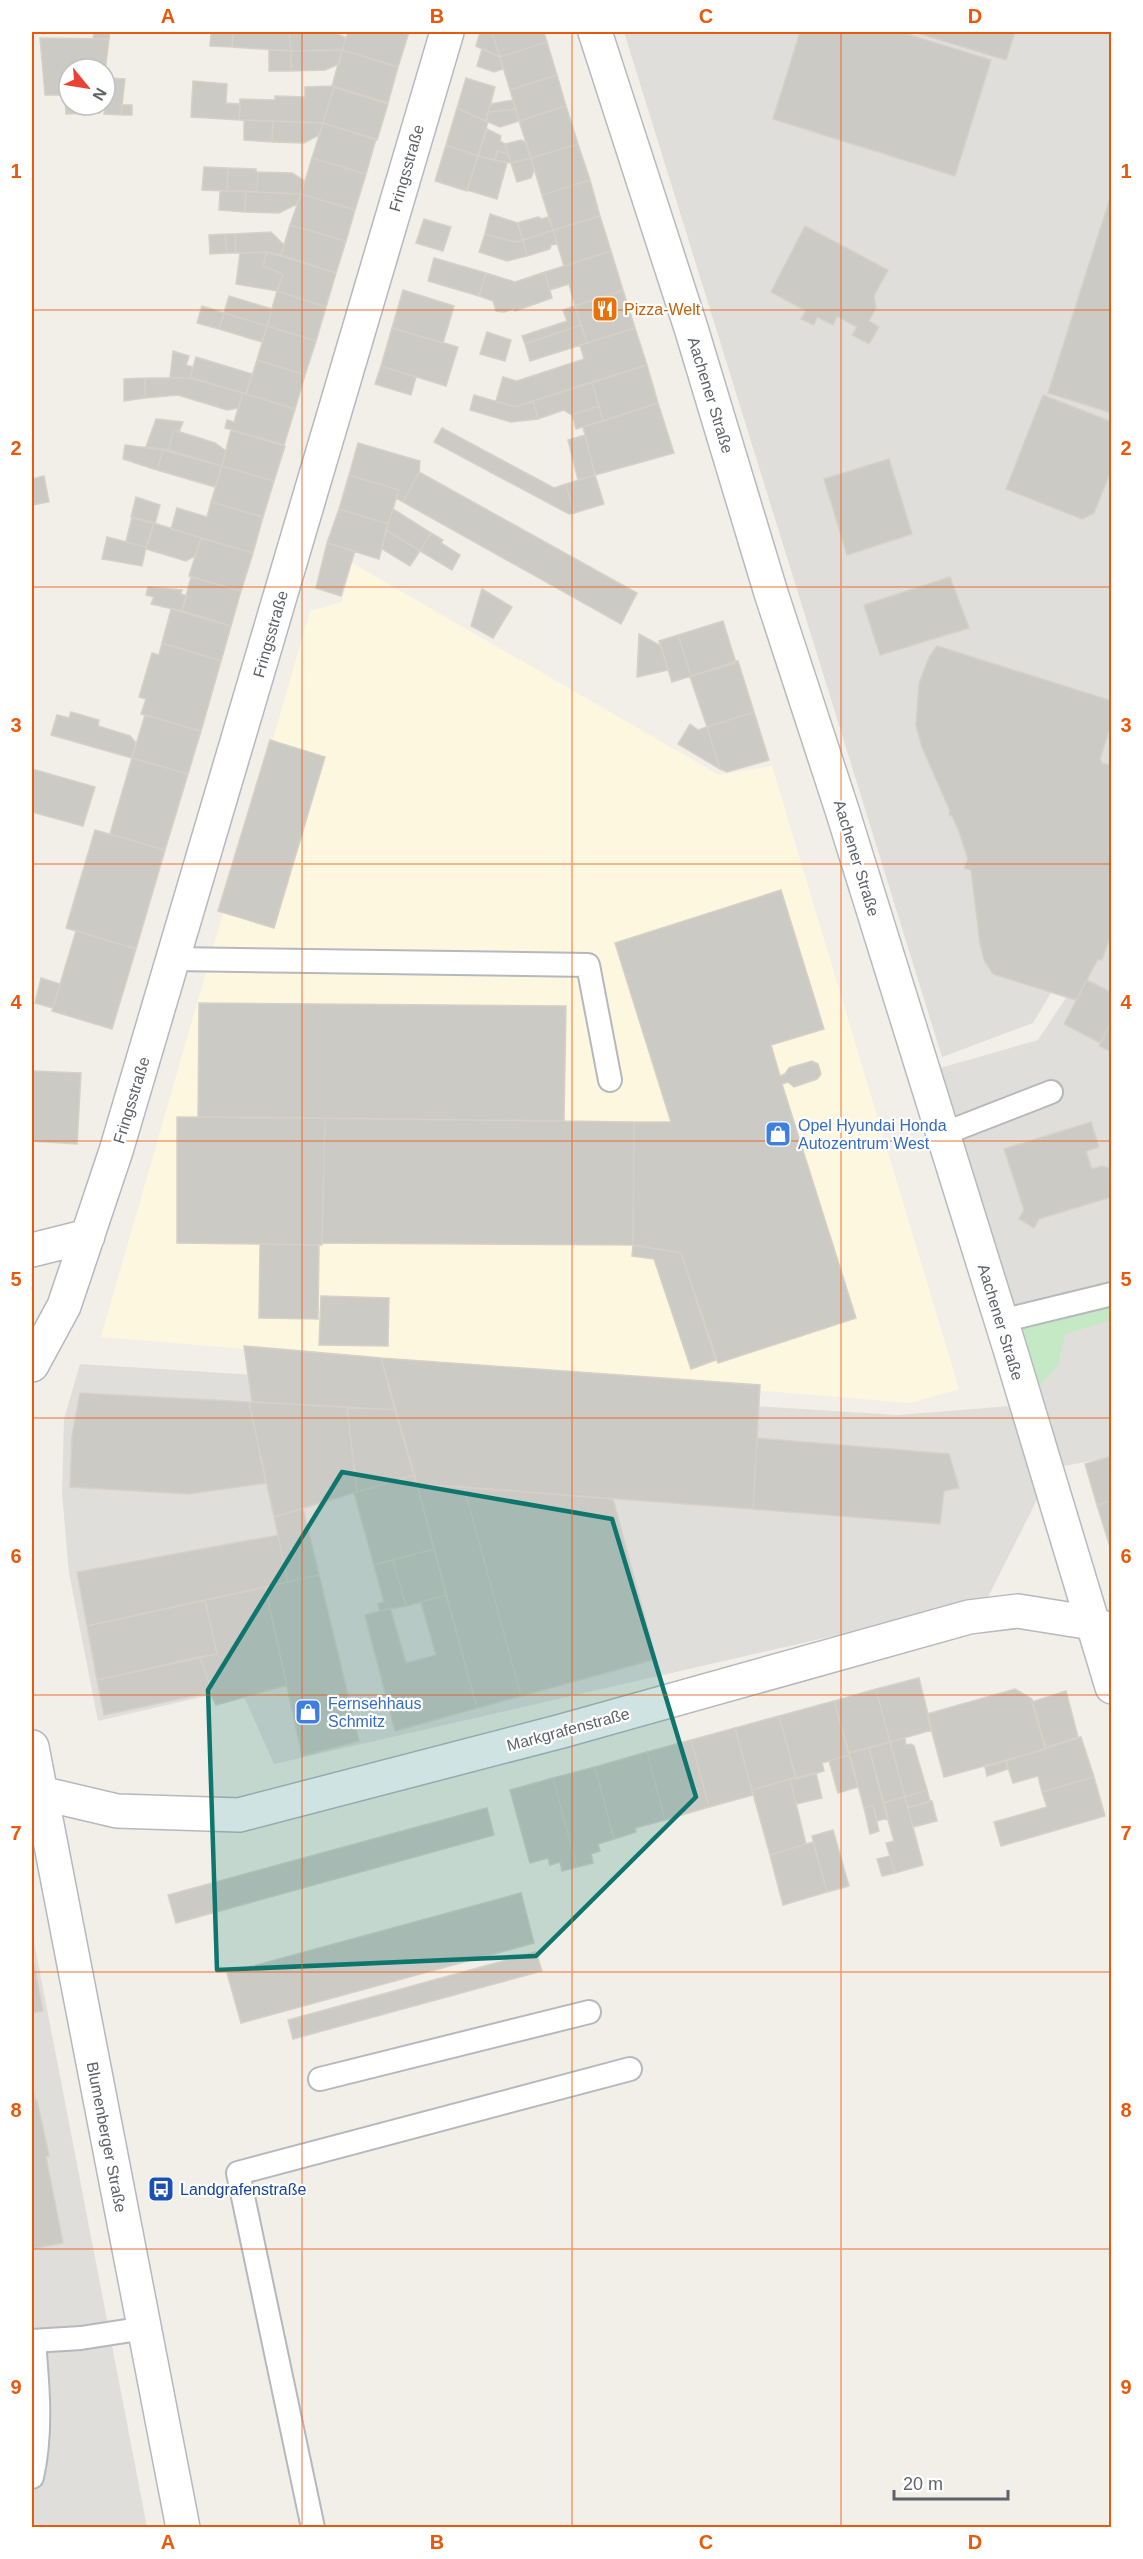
<svg xmlns="http://www.w3.org/2000/svg" width="1143" height="2559" viewBox="0 0 1143 2559" font-family="Helvetica,sans-serif">
<style>
.commercial{fill:#fef7e0}
.industrial{fill:#e0deda}
.green{fill:#c5e8c5}
.building{fill:#cccac5;stroke:#d6d1c6;stroke-width:1.5}
.lines{fill:none;stroke-linecap:round;stroke-linejoin:round}
.service-casing{stroke:#b5b8bc;stroke-width:26}
.minor-casing{stroke:#b5b8bc;stroke-width:36}
.tertiary-casing{stroke:#b5b8bc;stroke-width:36}
.secondary-casing{stroke:#b6babf;stroke-width:36}
.service{stroke:#fff;stroke-width:22}
.minor{stroke:#fff;stroke-width:33}
.tertiary{stroke:#fff;stroke-width:33}
.secondary{stroke:#fff;stroke-width:33}
.marked{fill:#0f766e;fill-opacity:0.2;stroke:#0f766e;stroke-width:4.5;stroke-linejoin:round}
.grid{fill:none;stroke:#e8590c;stroke-width:1.5;stroke-opacity:0.55}
.labels{text-anchor:middle;stroke-width:4.5;stroke-linejoin:round;paint-order:stroke}
.street-label{font-size:16px;fill:#5f6368;stroke:#fff}
.food-label{font-size:16px;fill:#c56008;stroke:#fff;text-anchor:start}
.shop-label{font-size:16px;fill:#366cbe;stroke:#fff;text-anchor:start}
.transit-label{font-size:16px;fill:#164399;stroke:#fff;text-anchor:start}
.neatline{fill:none;stroke:#e8590c;stroke-width:2}
.grid-label{font-size:20px;text-anchor:middle;font-weight:bold;fill:#e8590c}
</style>
<rect width="100%" height="100%" fill="#f1efe8"/>
<path class="commercial" d="M352 563 719 775 772 766 959 1389 911 1403 101 1337 310 611 342 602Z"/>
<path class="industrial" d="M624 32H1111V836L1070 961 1033 1023 942 1057Z
M1111 882V1460L1107 1458 1053 1468 986 1601 274 1764 240 1688 98 1721 69 1573 62 1493 64 1419 80 1364 897 1415 1026 1405 940 1068 1038 1040 1085 969Z
M32 1931 147 2527H32Z"/>
<path class="green" d="M1111 1299V1320L1065 1334 1058 1366 1034 1391 1012 1330Z"/>
<path class="building" d="M94 32H110L109 39H93Z
M211 32H233L232 47 210 46Z
M233 32H289L291 51 232 47Z
M289 32H334L346 38 342 50 291 51Z
M348 32H409L398 67 342 50Z
M480 32H492L500 57 476 46Z
M492 32H544L547 42 500 57Z
M800 32H901L991 60 955 176 773 119Z
M914 32H1015L1006 60Z
M40 38 109 39 105 72V69H69V95H45Z
M547 42 557 75 510 90 500 57Z
M482 49 500 57 503 69 494 72 477 66Z
M269 50 291 51V71H269Z
M342 50 339 64 325 70 291 71V51Z
M342 50 398 67 388 103 332 86Z
M557 75 566 106 519 121 510 90Z
M109 78 125 79 121 115 104 114Z
M466 78 495 87 486 121 457 108Z
M193 81 227 84 226 103 240 104 239 120 191 117Z
M332 86 334 87 323 123 239 120 240 99 275 100V96L305 97V87Z
M334 87 388 104 377 140 323 123Z
M65 95H69V105H101L100 113 66 114Z
M513 100 516 109 488 112 491 104Z
M122 105H132V115H121Z
M566 106 578 144 531 158 519 121Z
M457 108 488 122 478 156 446 145Z
M516 109 519 121 500 127 486 121 488 112Z
M244 120 273 121 272 142 244 140Z
M273 121 323 123 319 135 304 143 272 142Z
M323 123 376 139 366 174 312 158Z
M487 129 501 136 500 141 505 144 508 154 497 151 495 160 478 156Z
M521 140 525 142 531 158 511 163 505 144Z
M578 144 590 180 542 195 531 158Z
M446 145 478 156 467 191 435 181Z
M497 151 508 154 511 163 495 160Z
M478 156 507 163 497 199 467 190Z
M312 158 366 174 355 210 301 194Z
M531 158 534 171 531 178 517 182 511 163Z
M204 167 228 168 227 191 202 190Z
M228 168 256 169V172H258L257 192 227 191Z
M258 172 292 173 305 181 301 194 257 192Z
M590 180 600 216 553 230 542 195Z
M220 191H246L245 212 219 210Z
M246 191 257 192 301 194 297 204 279 213 245 212Z
M1112 192V413L1048 393Z
M301 194 355 210 346 241 290 225Z
M490 214 518 223 523 240 515 242 485 234Z
M600 216 611 251 564 266 553 230Z
M538 217 542 219 548 217 553 230 523 240 517 223Z
M424 219 451 227 443 251 416 243Z
M290 225 346 241 336 273 281 255Z
M805 226 888 270 874 296 876 308 869 321 879 327 869 344 852 335 857 327 837 316 833 325 817 317 814 325 801 319 806 311 771 292Z
M553 230 557 244 551 245 550 249 527 256 523 240Z
M271 232 284 245 281 255 267 252 236 253 235 234Z
M225 234 227 253 210 254 209 235Z
M225 234H235L236 253H227Z
M485 234 515 242 523 240 527 256 507 261 479 252Z
M611 251 623 290 575 306 569 284 550 290 545 272Z
M267 252 263 266 283 274 277 291 236 284 240 253Z
M267 252 336 273 326 307 277 291 283 274 263 266Z
M434 258 486 273 479 296 428 281Z
M545 272 552 298 515 311 514 309 504 312 496 311 493 301 479 296 486 273 515 282Z
M403 290 454 306 443 343 392 328Z
M623 290 635 328 587 343 575 306Z
M277 291 326 307 316 341 267 326Z
M229 296 272 309 267 326 224 313Z
M202 306 224 313 219 329 197 323Z
M575 306 581 325 525 344 522 336 567 321 563 310Z
M224 313 267 326 262 342 219 329Z
M581 325 587 343 530 361 525 344Z
M267 326 316 341 305 375 257 360Z
M392 328 458 347 446 386 381 366Z
M635 328 647 365 515 407 496 401 503 377 517 381 584 359 580 345Z
M487 332 511 340 505 361 480 354Z
M173 351 189 356 186 365 193 367 190 378H170Z
M196 357 252 374 246 394 190 378Z
M257 360 305 375 295 409 246 394Z
M647 365 658 403 603 421 592 382Z
M381 366 416 377 411 395 375 384Z
M145 378V398L124 401V379Z
M145 378H192L243 393 238 408 227 410 178 395 145 398Z
M592 382 599 406 572 415 564 410 538 419 533 401Z
M243 393 295 409 284 445 225 428 227 420 234 422Z
M474 395 515 407 533 401 538 419 511 422 470 410Z
M1043 395 1112 422V468L1094 513 1082 519 1006 489Z
M658 403 674 453 595 475 583 427Z
M599 406 603 421 576 429 572 415Z
M156 419 183 422 179 432 174 430 168 450 146 447Z
M442 428 554 488 566 484 574 513 569 514 434 442Z
M174 430 215 443 226 451 222 466 168 450Z
M231 430 285 446 274 481 222 466Z
M585 435 595 475 578 480 568 440Z
M358 443 420 461 419 472 403 502 396 498 399 490 349 475Z
M125 445 163 450 157 470 123 459Z
M163 450 222 466 215 487 157 470Z
M889 459 912 534 847 555 824 479Z
M222 466 274 481 263 517 211 502Z
M419 472 637 593 621 624 403 502Z
M349 475 399 490 388 524 339 509Z
M595 475 604 504 574 513 566 484Z
M44 476 49 502 32 505V479Z
M136 497 160 505 155 524 131 517Z
M211 502 263 517 253 553 171 529 177 508 207 517Z
M339 509 388 524 379 559 327 543Z
M393 509 431 533 420 551 386 530Z
M132 517 154 523 146 547 126 542Z
M154 523 201 538 195 556 186 561 146 549Z
M386 530 420 551 410 566 382 549Z
M431 533 443 540 441 543 460 555 452 570 420 551Z
M107 537 146 547 142 566 102 559Z
M201 538 253 553 241 591 189 576Z
M327 543 355 551 341 596 316 588Z
M191 577 241 591 231 626 182 611Z
M950 577 969 628 880 655 864 605Z
M148 587 182 590 181 594 187 596 182 611 151 604 154 597 146 595Z
M482 589 512 607 493 638 471 626Z
M171 609 231 626 221 661 162 643Z
M723 621 736 663 691 676 678 635Z
M639 634 661 646 668 670 637 677Z
M678 635 691 676 672 682 659 641Z
M162 643 221 661 201 731 141 714 146 699 139 697 152 653 159 655Z
M937 646 1112 701V721L1100 759 1102 763 1112 766V931L1102 960 1098 959 1076 1000 993 974 984 960 980 943 971 870 964 868 968 859 958 829 952 816 949 815 950 811 922 747 916 725 919 684 929 657Z
M736 661H738L754 712 707 727 690 677Z
M71 712 99 720 98 726 130 736 136 743 132 758 51 735 57 715 69 718Z
M754 712 769 760 727 772 720 769 707 727Z
M145 715 201 731 188 774 132 758Z
M690 724 698 730 707 727 720 769 678 744Z
M270 740 325 757 274 928 218 911Z
M132 758 188 774 165 850 110 834Z
M32 769 95 787 83 826 32 812Z
M95 830 165 850 136 949 66 928Z
M781 890 824 1029 771 1045 780 1076 785 1074 789 1068 812 1061 818 1064 821 1074 817 1079 794 1087 788 1082 782 1084 856 1318 718 1363 681 1253 633 1245 634 1122H671L615 943Z
M76 931 136 949 112 1029 52 1011Z
M41 978 60 984 53 1008 35 1003Z
M1087 980 1112 993V1021L1100 1043 1064 1024Z
M199 1003 566 1006 564 1121 198 1117Z
M1112 1021V1052L1099 1046Z
M32 1071 81 1073 77 1144 32 1141Z
M177 1117 325 1118 322 1245 177 1243Z
M325 1118 634 1122 633 1245 322 1243Z
M1091 1122 1099 1147 1086 1151 1092 1169 1102 1166 1112 1169 1111 1197 1039 1219 1034 1228 1019 1219 1024 1210 1004 1149Z
M260 1244 319 1245 318 1319 259 1318Z
M633 1245 681 1253 716 1360 691 1369 654 1259 632 1256Z
M321 1296 389 1298 388 1346 319 1345Z
M244 1346 381 1358 395 1410 252 1402Z
M381 1358 760 1385 753 1509 417 1484Z
M80 1393 249 1402 266 1483 188 1494 70 1487 72 1436Z
M249 1402 347 1407 357 1492 274 1517Z
M347 1407 395 1410 414 1475 357 1492Z
M757 1438 949 1454 959 1488 944 1491 940 1524 753 1509Z
M1112 1456V1500L1097 1505 1085 1464Z
M414 1475 434 1549 374 1565 354 1493Z
M417 1484 464 1487 521 1696 477 1708Z
M464 1487 613 1499 656 1659 521 1696Z
M1112 1500V1547H1110L1097 1505Z
M303 1508 319 1575 288 1582 274 1517Z
M278 1535 288 1582 87 1626 77 1572Z
M434 1549 446 1595 406 1606 393 1560Z
M393 1560 406 1606 380 1611 378 1604 384 1602 374 1565Z
M319 1575 359 1741 302 1756 265 1587Z
M265 1587 287 1685 216 1705 210 1693 212 1692 200 1657 217 1654 205 1600Z
M446 1595 477 1708 395 1731 365 1615 390 1608 406 1663 436 1655 421 1602Z
M205 1600 217 1654 97 1680 87 1626Z
M200 1657 212 1692 104 1715 97 1680Z
M919 1678 932 1730 890 1742 876 1689Z
M876 1689 890 1742 849 1753 834 1701Z
M1015 1689 1032 1699 1046 1749 944 1777 927 1714Z
M1066 1691 1078 1737 1045 1748 1032 1702Z
M834 1701 849 1755 822 1763 824 1771 796 1779 779 1716Z
M779 1716 796 1777 752 1790 735 1728Z
M735 1728 753 1795 709 1807 691 1740Z
M1081 1737 1094 1777 1042 1792 1038 1776 1013 1783 1006 1761Z
M905 1738 906 1745 911 1744 914 1746 927 1790 905 1797 890 1742Z
M691 1740 709 1807 665 1820 647 1752Z
M890 1742 905 1797 883 1803 869 1748Z
M869 1748 888 1818 877 1821 873 1805 864 1808 849 1753Z
M647 1752 665 1820 635 1828 636 1832 614 1839 595 1767Z
M849 1755 858 1787 838 1793 829 1761Z
M1006 1761 1008 1769 987 1776 985 1767Z
M595 1767 614 1839 598 1844 600 1851 591 1854 593 1863 577 1867 553 1778Z
M816 1773 822 1798 796 1804 790 1779Z
M1094 1777 1105 1816 1001 1846 994 1822 1047 1807 1042 1792Z
M553 1778 577 1867 562 1871 560 1862 550 1865 548 1858 530 1863 510 1790Z
M790 1779 806 1844 770 1855 752 1790Z
M927 1790 930 1801 908 1808 905 1797Z
M905 1797 923 1865 895 1873 886 1843 894 1841 883 1803Z
M932 1801 937 1821 913 1827 908 1808Z
M873 1805 879 1831 870 1834 864 1808Z
M487 1808 494 1835 176 1923 168 1895Z
M833 1830 849 1886 827 1892 812 1836Z
M813 1842 827 1892 783 1905 770 1855Z
M890 1856 895 1873 882 1876 877 1859Z
M521 1893 534 1943 241 2023 227 1973Z
M536 1952 542 1971 293 2039 288 2020Z
M32 1954 43 2011 32 2013Z
M32 2084 35 2100H37L49 2156 46 2157 63 2243 32 2249Z"/>
<g class="lines">
<g class="service-casing">
<path id="service" d="M174 959 588 965 610 1080
M943 1134 1051 1092
M1001 1321 1112 1294
M320 2079 589 2012
M32 2341 81 2338 145 2328
M32 2477C42 2433 38 2387 34 2342
M313 2528 238 2173 630 2069"/>
</g>
<g class="minor-casing">
<path id="minor" d="M32 1250 88 1236
M32 1365 64 1306 116 1151 447 32"/>
</g>
<g class="tertiary-casing">
<path id="tertiary" d="M32 1747 183 2528
M32 1791 117 1811 239 1815 562 1731 969 1617 1018 1611 1092 1623 1112 1631"/>
</g>
<g class="secondary-casing">
<path id="secondary" d="M595 32 691 328 771 593 842 810 1010 1349 1112 1687"/>
</g>
<use href="#service" class="service"/>
<use href="#minor" class="minor"/>
<use href="#tertiary" class="tertiary"/>
<use href="#secondary" class="secondary"/>
</g>
<path class="marked" d="M342 1472 612 1519 696 1797 536 1956 217 1970 208 1690Z"/>
<path class="grid" d="M302 32V2528M572 32V2528M841 32V2528M32 310H1112M32 587H1112M32 864H1112M32 1141H1112M32 1418H1112M32 1695H1112M32 1972H1112M32 2249H1112"/>
<defs>
<g id="restaurant-square" transform="scale(1.35)"><rect x="-9" y="-9" width="18" height="18" rx="4" fill="#e8710a" stroke="#fff"/><path d="M-5-6h1v4h1v-4h1v4h1v-4h1v5L-1.5 .5V6h-2V.5L-5-1ZM5-6V6H3V1.5H1.5Q1.5-4 5-6Z" fill="#fff"/></g>
<g id="shop-square" transform="scale(1.35)"><rect x="-9" y="-9" width="18" height="18" rx="4" fill="#3f7fe0" stroke="#fff"/><path d="M-5-2.5h2.3a2.7 3.5 0 0 1 5.4 0H5L5.5 6h-11ZM-1.5-2.5h3a1.5 2.3 0 0 0-3 0Z" fill="#fff"/></g>
<g id="bus-square" transform="scale(1.35)"><rect x="-9" y="-9" width="18" height="18" rx="4" fill="#1a4fb4" stroke="#fff"/><path d="M-5-6H5V4H4V6H2V4H-2V6H-4V4H-5ZM-3.5-4V0h7V-4ZM-3.5 1.2v1.5H-2V1.2ZM2 1.2v1.5H3.5V1.2Z" fill="#fff"/></g>
</defs>
<g fill-rule="evenodd">
<use href="#restaurant-square" x="605" y="309"/>
<use href="#shop-square" x="778" y="1134"/>
<use href="#shop-square" x="308" y="1712"/>
<use href="#bus-square" x="161" y="2189"/>
</g>
<g class="labels">
<g class="street-label">
<text transform="translate(406 168) rotate(-74)" y="6">Fringsstraße</text>
<text transform="translate(711 395) rotate(73)" y="6">Aachener Straße</text>
<text transform="translate(270 634) rotate(-74)" y="6">Fringsstraße</text>
<text transform="translate(857 858) rotate(73)" y="6">Aachener Straße</text>
<text transform="translate(131 1100) rotate(-73)" y="6">Fringsstraße</text>
<text transform="translate(1001 1322) rotate(73)" y="6">Aachener Straße</text>
<text transform="translate(568 1729) rotate(-15)" y="6">Markgrafenstraße</text>
<text transform="translate(107 2137) rotate(79)" y="6">Blumenberger Straße</text>
</g>
<g class="food-label">
<text x="624" y="315">Pizza-Welt</text>
</g>
<g class="shop-label">
<text x="798" y="1131">Opel Hyundai Honda<tspan x="798" dy="18">Autozentrum West</tspan></text>
<text x="328" y="1709">Fernsehhaus<tspan x="328" dy="18">Schmitz</tspan></text>
</g>
<g class="transit-label">
<text x="180" y="2195">Landgrafenstraße</text>
</g>
</g>
<rect width="1143" height="2559" fill="none" stroke="#ffffff" stroke-width="66"/>
<g transform="translate(87 87) rotate(120)"><circle r="28" fill="#ffffff" stroke="#bfc1c3" stroke-width="1.5"/>
<path d="M0-4.5L10 22L0 15L-10 22Z" fill="#ea4335"/>
<text y="-9" font-size="16" font-weight="bold" text-anchor="middle" fill="#5f6368">N</text>
</g>
<path d="M894 2490v9h114v-9" fill="none" stroke="#5f6368" stroke-width="3"/>
<text x="903" y="2490" font-size="18" fill="#5f6368" stroke="#ffffff" stroke-width="4.5" paint-order="stroke">20 m</text>
<rect x="33" y="33" width="1077" height="2493" class="neatline"/>
<g class="grid-label">
<text x="168" y="23">A</text>
<text x="437" y="23">B</text>
<text x="706" y="23">C</text>
<text x="975" y="23">D</text>
<text x="16" y="178">1</text>
<text x="1126" y="178">1</text>
<text x="16" y="455">2</text>
<text x="1126" y="455">2</text>
<text x="16" y="732">3</text>
<text x="1126" y="732">3</text>
<text x="16" y="1009">4</text>
<text x="1126" y="1009">4</text>
<text x="16" y="1286">5</text>
<text x="1126" y="1286">5</text>
<text x="16" y="1563">6</text>
<text x="1126" y="1563">6</text>
<text x="16" y="1840">7</text>
<text x="1126" y="1840">7</text>
<text x="16" y="2117">8</text>
<text x="1126" y="2117">8</text>
<text x="16" y="2394">9</text>
<text x="1126" y="2394">9</text>
<text x="168" y="2549">A</text>
<text x="437" y="2549">B</text>
<text x="706" y="2549">C</text>
<text x="975" y="2549">D</text>
</g>
</svg>
